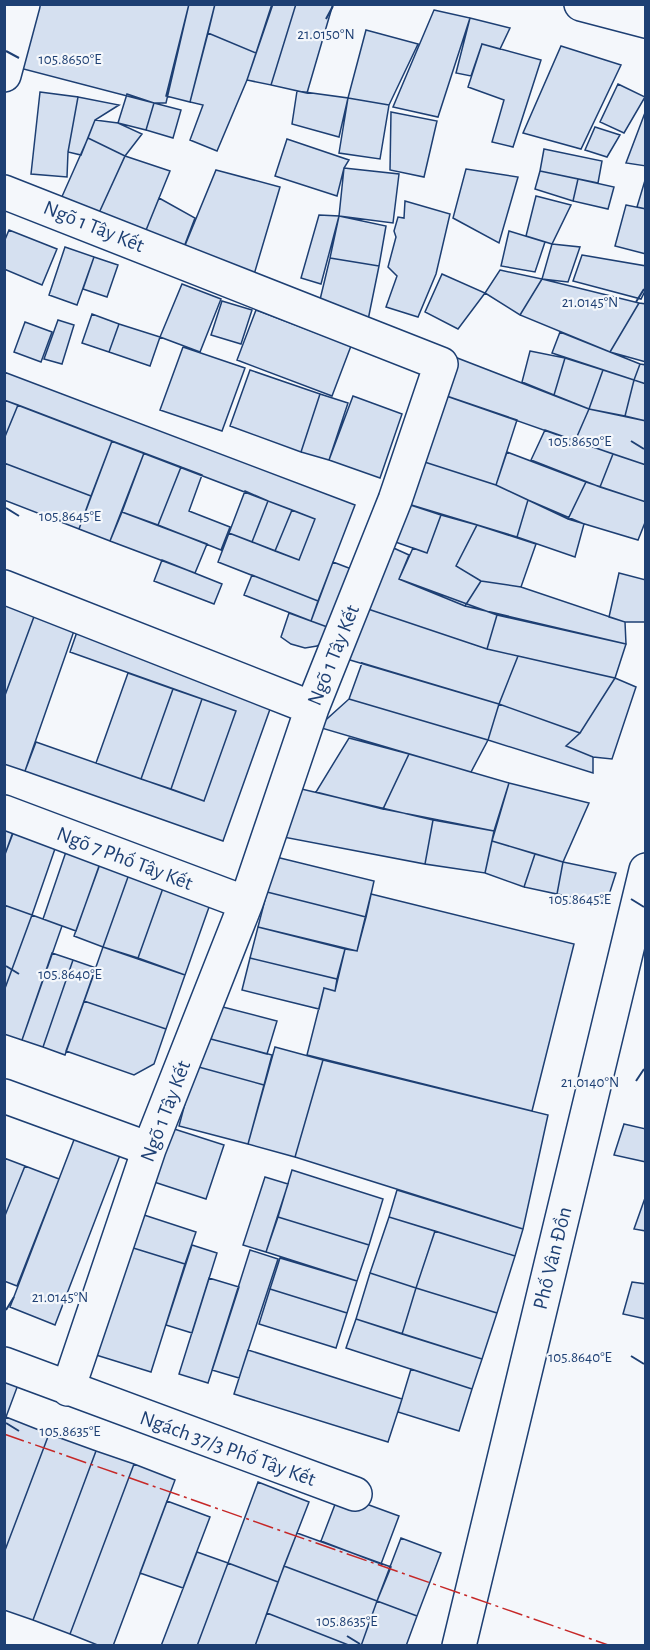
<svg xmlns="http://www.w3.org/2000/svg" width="650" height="1650" viewBox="0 0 650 1650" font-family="'Alegreya Sans',sans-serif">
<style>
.building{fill:#d5e0f0;stroke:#1d3f73;stroke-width:1.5}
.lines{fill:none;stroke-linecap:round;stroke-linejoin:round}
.street-casing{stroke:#1d3f73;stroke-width:36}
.secondary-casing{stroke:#1d3f73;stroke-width:36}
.street{stroke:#f4f7fb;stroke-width:33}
.secondary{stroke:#f4f7fb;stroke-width:33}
.power{stroke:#c62828;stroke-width:1.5;stroke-dasharray:21 4.5 3 4.5;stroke-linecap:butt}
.ticks{fill:none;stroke:#1d3f73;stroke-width:2}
.labels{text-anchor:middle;stroke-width:4.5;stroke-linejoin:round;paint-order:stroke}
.street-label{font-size:21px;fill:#1d3f73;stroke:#f4f7fb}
.ticks-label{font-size:15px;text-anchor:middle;fill:#1d3f73;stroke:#f4f7fb;stroke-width:4.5;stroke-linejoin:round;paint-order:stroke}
</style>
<rect width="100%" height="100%" fill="#f4f7fb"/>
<path class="building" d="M26 4H189L166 103H154L12 66Z
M189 4H215L190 102 166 96Z
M215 4H272L256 53 208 33Z
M273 4H296L271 85 247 80Z
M296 4H333L307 93 271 85Z
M434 10 470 18 438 117 393 107Z
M470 18 510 28 500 49 482 44 471 76 456 73Z
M366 30 418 44 389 105 348 98Z
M208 33 256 53 247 80 217 151 190 140 203 105 190 102Z
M482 44 541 60 513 147 492 142 504 100 468 87Z
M561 46 621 65 581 149 523 133Z
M618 84 645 97 624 133 600 122Z
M297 91 348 98 339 137 292 124Z
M40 92 78 97 68 152 67 177 31 174Z
M127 94 154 103 146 130 118 123Z
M78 97 119 105 95 120 81 155 68 152Z
M348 98 389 105 380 159 339 153Z
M154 103 181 110 173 138 146 130Z
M646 110V166L626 163Z
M391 112 437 121 424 177 390 170Z
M95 120 118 123 142 134 125 156 88 138Z
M595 127 620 135 607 157 585 150Z
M88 138 125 156 93 226 56 210Z
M287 139 349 160 344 168 337 196 275 176Z
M544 149 602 161 598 183 540 171Z
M125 156 170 171 140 245 93 226Z
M344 168 399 174 393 223 339 216Z
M466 169 518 177 499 243 453 218Z
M216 170 280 187 250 288 179 260Z
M540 171 578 179 573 201 535 189Z
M646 177V209L637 207Z
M578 179 614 187 608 209 573 201Z
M536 196 571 205 552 244 526 236Z
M159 198 195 218 179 260 140 245Z
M405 201 450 214 436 274 418 317 386 307 397 276 388 267 396 237 394 231 398 217 404 218Z
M626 205 646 209V254L615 246Z
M319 215 339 216 321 284 301 278Z
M339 216 386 226 379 266 330 258Z
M9 230 57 249 42 285 4 269V242Z
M509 231 545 242 535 272 501 266Z
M552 244 580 247 568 282 542 279Z
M65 247 94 257 77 305 49 295Z
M582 255 646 266V289L641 299 573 281Z
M94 257 118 265 107 297 83 289Z
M330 258 379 266 368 320 318 308Z
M500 270 542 279 520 315 485 293Z
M442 274 485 293 458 329 425 312Z
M542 279 639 303 610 352 520 315Z
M182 284 221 299 200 352 160 337Z
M222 301 252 310 241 344 211 335Z
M639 303 646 304V362L610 352Z
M256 310 351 346 332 396 237 360Z
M92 314 119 324 109 352 82 343Z
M58 320 74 325 62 364 44 359Z
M25 322 52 332 41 362 14 352Z
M119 324 160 337 150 366 109 352Z
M560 332 640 364 634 380 552 353Z
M183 347 245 368 222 431 160 410Z
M530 351 565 358 554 395 522 382Z
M447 354 589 409 575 441 432 391Z
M565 358 603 370 589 409 554 395Z
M640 364 646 365V384L634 380Z
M250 370 320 394 301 452 230 426Z
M603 370 634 380 625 416 589 409Z
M4 372 355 505 318 601 218 562 229 533 299 560 315 519 4 400Z
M634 380 646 384V421L625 416Z
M432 391 517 420 496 485 409 457Z
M320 394 348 403 329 460 301 452Z
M353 396 402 414 380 478 329 460Z
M4 400 18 405 4 439Z
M18 405 112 441 91 496 4 463V439Z
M589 409 646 421V465L575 441Z
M545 430 613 454 600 487 531 460Z
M112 441 144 453 110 541 79 529Z
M507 452 586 482 568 519 496 485Z
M144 453 181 467 158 525 122 512Z
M613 454 646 465V502L600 487Z
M409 457 496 485 528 500 517 537 395 500Z
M4 463 91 496 79 529 4 500Z
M181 467 202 475 189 511 230 527 221 550 158 525Z
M586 482 646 502V520L638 540 568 519Z
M245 491 268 501 252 542 229 533Z
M395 500 441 515 427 553 384 538Z
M528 500 584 524 575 557 517 537Z
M268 501 292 510 275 551 252 542Z
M292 510 315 519 299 560 275 551Z
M122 512 207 544 195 573 110 541Z
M441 515 477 525 456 566 481 581 465 606 399 579 413 548 427 553Z
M477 525 536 544 521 587 481 581 456 566Z
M378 541 409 555 399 579 497 615 487 649 353 604Z
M162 560 222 584 214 604 154 581Z
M333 562 354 570 330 628 311 621Z
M619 573 646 580V622H625L609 617Z
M252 575 318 601 311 621 244 595Z
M481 581 521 587 625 622 626 644 465 606Z
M4 603 35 614 4 698Z
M353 604 487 649 518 656 499 704 333 655Z
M289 613 330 628 328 638 317 646 305 648 291 644 281 637Z
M35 614 75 628 25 771 4 764V698Z
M497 615 626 644 615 678 487 649Z
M78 629 274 698 223 841 25 771 36 742 204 801 236 711 70 652Z
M518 656 615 678 580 733 499 704Z
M362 663 499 704 488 740 349 699Z
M128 673 173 689 141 779 96 763Z
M615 678 636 687 612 759 593 757 566 746 580 733Z
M173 689 202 699 171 789 141 779Z
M202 699 236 711 204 801 171 789Z
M349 699 488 740 471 772 318 727Z
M499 704 580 733 566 746 593 757V773L488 740Z
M349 738 409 754 383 809 316 792Z
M409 754 509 783 494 831 383 809Z
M509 783 589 803 563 862 492 841Z
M293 787 433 820 425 864 278 836Z
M4 814 18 818 4 857Z
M433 820 494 831 485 873 425 864Z
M15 828 57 843 32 915 4 905V857Z
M70 840 104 852 76 931 43 919Z
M492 841 535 854 524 887 485 873Z
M104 853 133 863 103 947 74 936Z
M535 854 563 862 557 894 524 887Z
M276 857 374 881 366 917 267 892Z
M563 862 616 873 606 904 557 894Z
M133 863 167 877 138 958 103 947Z
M167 877 214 893 185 975 138 958Z
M267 892 366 917 357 951 258 927Z
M371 894 574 944 532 1111 307 1055 324 988 335 991 345 949 357 951Z
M4 905 32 915 4 991Z
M32 915 62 926 22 1040 4 1034V991Z
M258 927 345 949 337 979 250 958Z
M103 947 185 975 166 1029 84 1001Z
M52 953 73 960 43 1047 22 1040Z
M250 958 337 979 335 991 324 988 319 1009 242 990Z
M73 960 96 968 65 1055 43 1047Z
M84 1001 166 1029 154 1064 134 1075 66 1051Z
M219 1006 277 1021 267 1054 211 1039Z
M203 1037 272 1055 264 1085 195 1066Z
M275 1047 323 1060 295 1157 248 1144Z
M323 1060 548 1115 523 1229 295 1157Z
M195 1066 264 1085 248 1144 179 1126Z
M624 1124 646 1129V1162L614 1155Z
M168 1127 224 1145 206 1199 151 1181Z
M77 1132 122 1150 55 1325 10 1307Z
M4 1158 25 1166 4 1218Z
M25 1166 59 1179 17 1286 4 1281V1218Z
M292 1170 383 1199 369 1245 278 1217Z
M265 1177 288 1184 266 1252 243 1245Z
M397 1190 523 1229 515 1256 389 1217Z
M645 1198 646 1231 634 1229Z
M141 1214 196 1232 185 1264 130 1247Z
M278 1217 369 1245 357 1281 266 1252Z
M389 1217 435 1231 416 1288 370 1273Z
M435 1231 515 1256 497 1313 416 1288Z
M192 1245 217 1253 192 1333 166 1325Z
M130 1247 185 1264 151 1372 96 1355Z
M250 1250 278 1259 239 1378 212 1370Z
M280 1258 357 1281 347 1313 270 1289Z
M370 1273 416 1288 402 1334 356 1319Z
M209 1278 239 1287 208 1383 179 1374Z
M632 1282 646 1284V1319L623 1314Z
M416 1288 497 1313 482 1359 402 1334Z
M270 1289 347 1313 336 1348 259 1324Z
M356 1319 482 1359 472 1389 346 1348Z
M248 1350 402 1399 388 1442 234 1394Z
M4 1367 22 1374 6 1417 4 1416Z
M411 1369 472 1389 459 1431 398 1412Z
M6 1417 49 1434 4 1553V1422Z
M49 1434 96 1451 33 1620 4 1610V1553Z
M96 1451 134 1464 70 1634 33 1620Z
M134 1464 175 1480 113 1646H100L70 1634Z
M258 1482 309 1502 278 1582 228 1563Z
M339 1494 399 1516 381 1564 321 1541Z
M167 1501 210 1517 183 1588 140 1573Z
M297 1533 391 1567 377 1601 284 1566Z
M401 1538 441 1553 417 1616 377 1601Z
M197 1552 228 1563 197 1646H161Z
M228 1563 278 1582 255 1646H197Z
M284 1566 377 1601 361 1646H351L267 1613Z
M377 1601 417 1616 406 1646H361Z
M267 1613 351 1646H255Z"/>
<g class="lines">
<g class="street-casing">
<path id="street" d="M4 192 441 364 395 500 312 708 246 903 149 1149 68 1389
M4 587 312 708
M4 812 246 903
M4 1096 149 1149
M4 1364 355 1494"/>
</g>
<g class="secondary-casing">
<path id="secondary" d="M581 4 646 21
M4 75 23 4
M459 1646 646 870"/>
</g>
<use href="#street" class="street"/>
<use href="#secondary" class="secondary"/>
<path class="power" d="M4 1434 611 1646"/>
</g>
<path class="ticks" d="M326 19 333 6M6 51 19 58M636 302 644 289M631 441 644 449M6 508 19 516M631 899 644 907M6 966 19 974M636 1081 644 1069M6 1310 14 1297M631 1356 644 1364M6 1423 19 1431M347 1636 360 1644"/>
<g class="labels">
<g class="street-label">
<text transform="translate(94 226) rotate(22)" y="7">Ngõ 1 Tây Kết</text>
<text transform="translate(333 655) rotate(-68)" y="7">Ngõ 1 Tây Kết</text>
<text transform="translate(125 858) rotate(21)" y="7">Ngõ 7 Phố Tây Kết</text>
<text transform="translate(165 1111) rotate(-69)" y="7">Ngõ 1 Tây Kết</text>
<text transform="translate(552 1258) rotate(-76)" y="7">Phố Vân Đồn</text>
<text transform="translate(228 1448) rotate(20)" y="7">Ngách 37/3 Phố Tây Kết</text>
</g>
</g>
<g class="ticks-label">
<text x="326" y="39">21.0150°N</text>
<text x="70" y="64">105.8650°E</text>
<text x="590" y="307">21.0145°N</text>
<text x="580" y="446">105.8650°E</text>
<text x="70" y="521">105.8645°E</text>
<text x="580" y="904">105.8645°E</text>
<text x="70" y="979">105.8640°E</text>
<text x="590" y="1087">21.0140°N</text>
<text x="60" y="1302">21.0145°N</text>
<text x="580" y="1362">105.8640°E</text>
<text x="70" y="1436">105.8635°E</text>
<text x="347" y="1626">105.8635°E</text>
</g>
<rect width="650" height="1650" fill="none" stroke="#1d3f73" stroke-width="12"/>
</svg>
